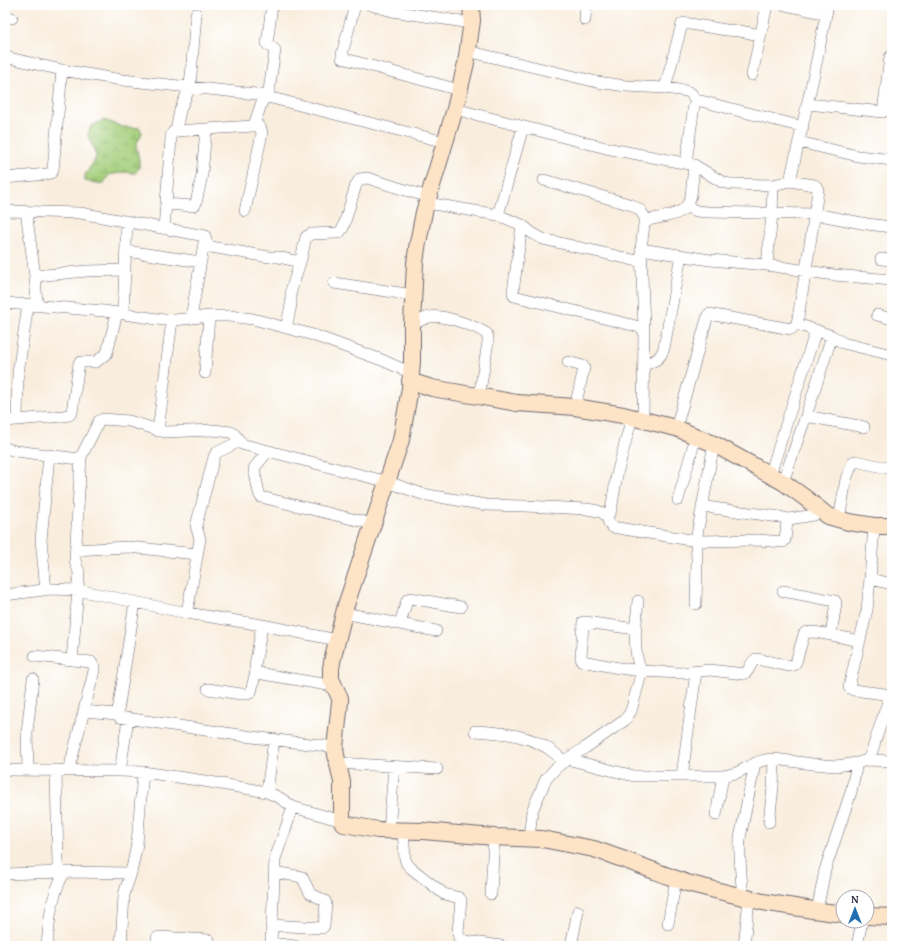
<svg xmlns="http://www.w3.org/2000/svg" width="897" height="951" viewBox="0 0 897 951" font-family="'Gentium Book Plus',serif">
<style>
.wetland{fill:url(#wetland-marsh);stroke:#63785b}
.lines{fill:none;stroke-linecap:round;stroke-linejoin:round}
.street-casing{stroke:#6d6974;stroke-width:12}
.secondary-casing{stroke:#6d6974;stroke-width:18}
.street{stroke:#fff;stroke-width:11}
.secondary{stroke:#fee4c6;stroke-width:16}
</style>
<defs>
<pattern id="wetland-marsh" width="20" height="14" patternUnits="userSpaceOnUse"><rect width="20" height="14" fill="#a4cf7b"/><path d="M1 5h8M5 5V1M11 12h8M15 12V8" fill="none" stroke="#8db16b"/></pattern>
</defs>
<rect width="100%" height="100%" fill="#fff"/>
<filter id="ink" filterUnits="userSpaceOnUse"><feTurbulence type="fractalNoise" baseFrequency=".025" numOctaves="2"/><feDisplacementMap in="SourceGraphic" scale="8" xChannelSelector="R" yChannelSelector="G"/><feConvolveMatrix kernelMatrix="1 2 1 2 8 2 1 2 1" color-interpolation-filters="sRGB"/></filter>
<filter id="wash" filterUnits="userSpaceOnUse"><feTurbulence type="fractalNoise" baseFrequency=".012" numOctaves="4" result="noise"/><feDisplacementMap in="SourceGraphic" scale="16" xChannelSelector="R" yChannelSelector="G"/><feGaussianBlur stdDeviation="0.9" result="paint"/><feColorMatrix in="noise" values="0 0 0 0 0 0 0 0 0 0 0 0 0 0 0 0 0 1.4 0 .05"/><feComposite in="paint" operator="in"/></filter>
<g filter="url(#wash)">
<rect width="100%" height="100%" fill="#f9eede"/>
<path class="wetland" d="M104 120 123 127 140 128 142 133 136 145 139 160V168L135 173 124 172 109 175 103 184 85 181V175L95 160 96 155 88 135 91 126Z"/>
</g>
<g filter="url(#ink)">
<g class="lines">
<g class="street-casing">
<path id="street" d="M355 5 342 54V58L459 90
M371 5 392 11 471 23
M785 5 826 14
M5 16 12 18
M585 20 586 5
M467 51 597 82 626 86 665 88 686 91 691 93 696 101
M5 57 62 70
M752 75 767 5
M665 88 682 24 684 23 726 30 740 31 760 35
M268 97 275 50 267 44 272 5
M808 104 883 112 890 57 892 55
M455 109 606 148 694 165
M176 131 180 110 190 87 196 14
M799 142 858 156 892 160
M686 163 694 105 696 101H701L803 127
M5 178 47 174 51 173 53 170 62 70 122 80 256 94 445 142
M544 180 632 205 640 210 647 221
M790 181 814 185 816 186 818 190C812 235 804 280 797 324L832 336 843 343 892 355
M427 203 498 215 522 225 532 233 543 239 642 262
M166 204 192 206 195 205 196 203 202 175 206 129
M686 207 697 211 707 212 815 214 867 224 892 227
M5 211 80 213 200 235 205 236 207 245 211 247 269 257H278L300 262
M26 211 35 276 37 305
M245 211 262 134 261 129 255 122
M498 215 523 127
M522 225 513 292 514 296 644 328
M164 228 171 139C171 135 172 131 176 131L253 126 255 122 264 96
M641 249 710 260 767 265 834 275 892 280
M126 251 201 262
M881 259 892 260
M767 265 772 214 773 185
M35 276 87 271 125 270
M334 283 413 295
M5 303 104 311 164 320H175L209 316H229L253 319 313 335 382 360 411 373
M123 314 127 221
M877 315 892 319
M191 318 205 237
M412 324C417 322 423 319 429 317 443 314 476 326 487 334L488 339V342L479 397
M286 328 291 305V291L301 259 306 237 311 234 337 233H339L343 228 356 185 360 179 367 178 428 197
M568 362 583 366 584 368 575 407
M644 365C654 361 660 360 664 348L681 255
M205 373 209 316
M806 416 864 427
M643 419 644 328 641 249 644 224C648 219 652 219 658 218 673 215 687 213 691 196L694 165 722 182 731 184 773 185 790 181 814 74 828 5
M17 420 18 373 28 304
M5 421 63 416 69 415 72 412 79 363 81 362H96L107 353 117 313
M676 428 708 315 709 314 791 329 797 324
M158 431 172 320
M5 448 16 451 79 459 81 457 99 421 103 419 129 421 165 432 213 430 231 432 235 435 242 444 245 445 388 482 422 494 486 505 525 506 587 509 598 511 603 513 607 517 609 523 612 527 685 539 699 541 758 540 783 542 785 540 787 522 789 519 814 515 821 511
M268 451 255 467 254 469 259 493 261 497 373 524
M770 475 816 330
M783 482 806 416 832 336
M678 500 696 436
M702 505 713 508 780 517 789 519
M607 517 611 510 617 474 632 417
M839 520 846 479 853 462 855 461 892 469
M874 526 870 579 867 610 849 687 853 690 892 695
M76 550 109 548 128 547 197 554
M870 579 892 584
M46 590 41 540 49 456
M783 591 835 601 836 603 831 635
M5 595 51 589 78 590 187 613 262 625 337 640
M135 602 118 711 117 714 119 717 252 737 335 747
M696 604 697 559 696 540 714 444
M187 613 200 539 196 526 214 457 216 453 240 441
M344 613 436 631
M400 624 407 600 410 598 461 607
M262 625 255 666V669L257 672 263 674 334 686
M636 629 585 622H583L581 658 582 661 619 668 641 671C632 650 636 623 638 601
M35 656 91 662 94 667V671L69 770
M72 660 78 590 79 572 76 564 75 560 81 457
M208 689 241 694H248L251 692 256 671
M84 711 117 714
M475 731C503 733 529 734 552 751 556 754 560 758 564 762
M567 759 634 776H723C728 775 732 774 736 773 750 767 758 759 774 759L813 764 836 766 857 763 864 761 867 760 871 754 890 695
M867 760 892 761
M338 763 437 769
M28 769 27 733 33 679
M5 770 120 771 143 772 198 780 267 792 280 798 293 807 342 821
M56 770 58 866 63 874
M120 771 128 719
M682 776 696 672
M267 792 274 739
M716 815 723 776
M769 822 773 787 774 759
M389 830 394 767
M403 831 405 859 407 864 411 868 444 894 456 897 459 898 461 900 458 932 459 938 465 941 501 946
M529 838 532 811 546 779 555 769 567 759 585 748 625 720 631 711 640 678 641 671 680 673 710 670 744 674C750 671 750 662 756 659L790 666 794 665 796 662 804 634 806 632C822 631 843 638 859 641
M5 874 62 872
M491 894 494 837
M743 897C741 877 739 858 740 838L755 763
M817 911 825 870 851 792 857 763
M668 924 676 879
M271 925 322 928 324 926 326 903 325 901 310 893 302 877 274 872
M271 943 295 946
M47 946C49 921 51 896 64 873L66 872 131 873
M121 946 124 895 126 888 131 873 137 844 143 772
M157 946V938L159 937 209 940
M271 946V943L275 859 293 807
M571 946 578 911
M744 946 749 899
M857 946 862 921"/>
</g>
<g class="secondary-casing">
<path id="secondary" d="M471 5 472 21 466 63 455 109 424 212 417 248 415 263 412 324V361L410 388 401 440 346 605 333 657 331 668V679L340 698V702L335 748 336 755 342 782V822L344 824 378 830 423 831 494 837 542 839 594 849 625 860 687 883 763 902 813 910 843 914
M410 381 432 388 517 403 575 407 623 415 676 428 714 444 783 482 804 497 828 516 849 522 874 526H892
M867 916 892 917"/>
</g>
<use href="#street" class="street"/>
<use href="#secondary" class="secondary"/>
</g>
</g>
<rect width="897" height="951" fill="none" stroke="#fff" stroke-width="20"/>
<g transform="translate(855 909)"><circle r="19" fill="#ffffff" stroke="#a7a7b1"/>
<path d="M0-3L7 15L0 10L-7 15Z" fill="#1f6fb2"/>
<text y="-6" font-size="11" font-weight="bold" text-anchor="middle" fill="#22223b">N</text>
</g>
</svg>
